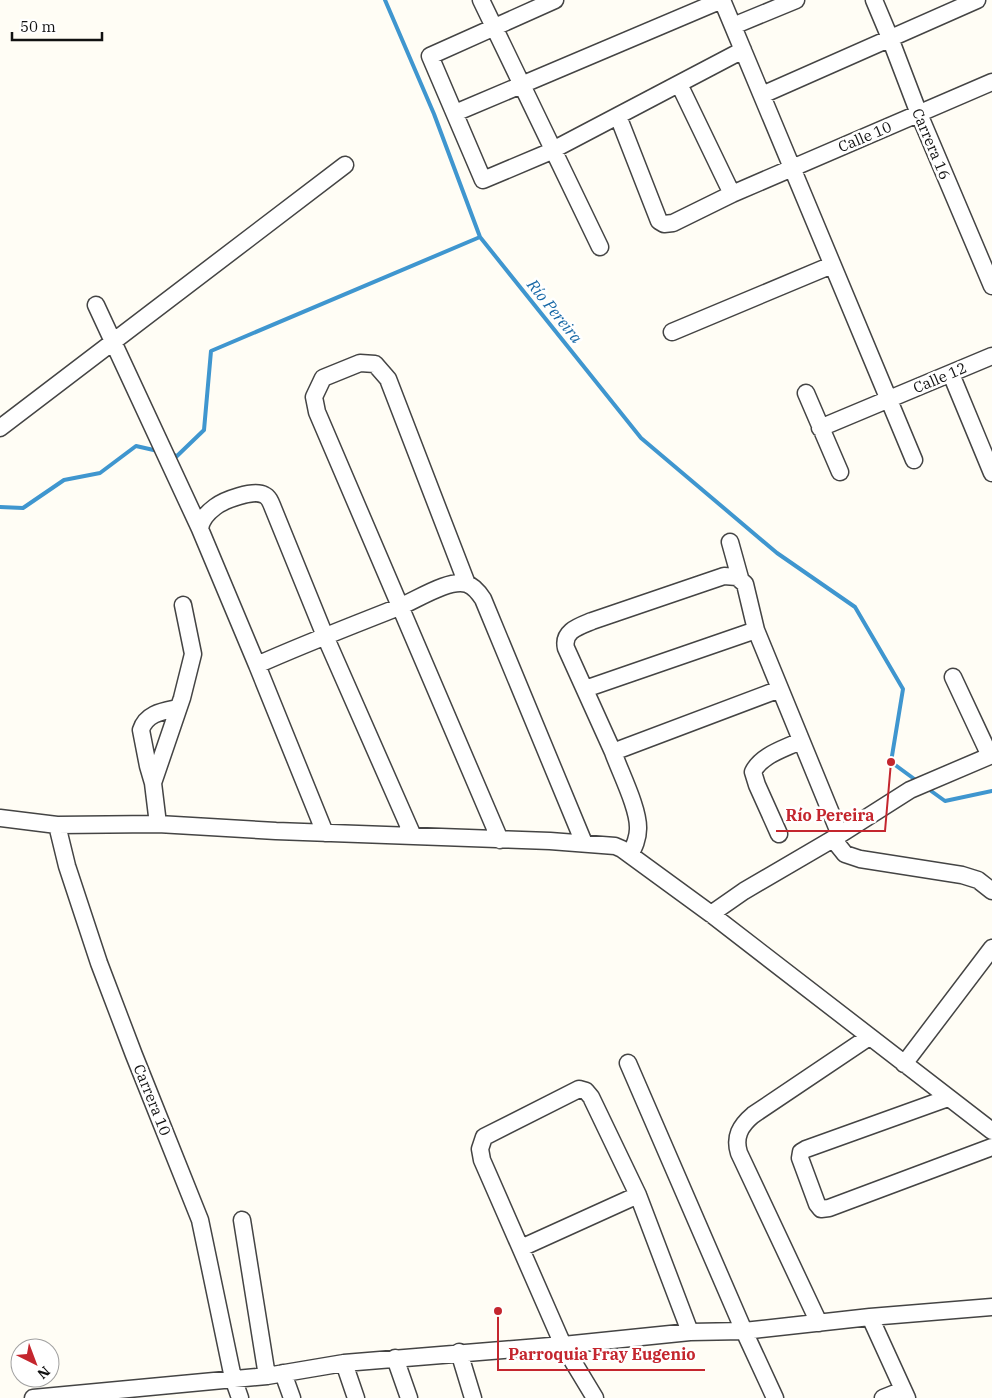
<svg xmlns="http://www.w3.org/2000/svg" width="992" height="1398" viewBox="0 0 992 1398" font-family="'IBM Plex Serif',serif">
<style>
.lines{fill:none;stroke-linecap:round;stroke-linejoin:round}
.stream{stroke:#3f96cf;stroke-width:4}
.minor-casing{stroke:#444;stroke-width:19}
.minor{stroke:#fff;stroke-width:16}
.labels{text-anchor:middle;stroke-width:5;stroke-linejoin:round;paint-order:stroke}
.street-label{font-size:15px;fill:#111;stroke:#fff}
.water-label{font-size:16px;font-style:italic;fill:#1768a6;stroke:#fff}
.leader{fill:none;stroke:#c4262e;stroke-width:2}
.callout-dot{fill:#c4262e;stroke:#fff;stroke-width:2}
.callout-label{font-size:16px;text-anchor:middle;font-weight:bold;fill:#c4262e;stroke:#fff;stroke-width:5;stroke-linejoin:round;paint-order:stroke}
</style>
<rect width="100%" height="100%" fill="#fffdf5"/>
<g class="lines">
<path class="stream" d="M385 0 434 114 480 237
M172 454 177 456 204 430 211 351 480 237 641 438 777 553 855 607 903 689 891 762 917 781
M0 507 23 508 64 480 100 473 136 446 158 451
M927 788 945 801 992 791"/>
<g class="minor-casing">
<path id="minor" d="M481 0 600 247
M555 0 430 56 483 180 547 153 743 50
M722 0 914 460
M874 0 890 38 919 114 992 286
M733 26 796 0
M679 84 732 194
M762 95 977 0
M455 113 722 0
M618 116 659 221 664 224 673 223 732 194 992 82
M96 305 200 529
M672 332 832 265
M951 374 992 473
M806 393 840 472
M0 428 345 165
M820 428 992 356
M730 542 740 578
M467 584 388 379 375 364 360 363 323 378 314 397 317 412 500 840
M257 665 200 529C201 519 207 513 215 507 224 500 254 489 264 495 269 497 271 503 273 508L325 636 413 836
M953 677 990 756
M585 689 756 630
M613 752 566 648C562 631 580 626 592 621L724 576 737 577 745 584 756 630 840 835
M153 783 148 766 141 730C146 713 164 711 178 708
M0 818 57 825 158 824 276 831 550 841 615 846 622 849 711 914 992 1131
M158 824 153 783 182 698 193 654 183 605
M57 825 67 866 99 963 134 1055 200 1220 233 1378 240 1398
M325 833 257 665C304 644 351 626 399 607 415 601 449 578 467 584 474 586 479 593 483 599L584 843
M779 834 757 785 753 772C761 755 784 749 800 741
M833 839 845 854 860 859 962 875 978 880 992 891
M630 855C634 847 638 839 638 829 639 809 620 772 613 752L780 689
M711 914 744 891 833 839 910 790 992 755
M628 1063 744 1331 775 1398
M904 1064 992 948
M948 1098 806 1149 801 1152 800 1158 817 1204 821 1209 829 1208 992 1147
M242 1220 267 1376
M521 1248 638 1195
M870 1317 907 1398
M819 1323 739 1153C734 1137 740 1126 753 1115L869 1037
M459 1352 473 1398
M395 1358 409 1398
M344 1363 356 1398
M283 1373 292 1398
M33 1398 267 1376 344 1363 563 1345 690 1332 744 1331 870 1317 992 1307
M595 1398 563 1345 482 1160 480 1149 484 1137 579 1089 586 1091 591 1097 638 1195 690 1332
M883 1398 903 1390"/>
</g>
<use href="#minor" class="minor"/>
</g>
<g class="labels">
<g class="street-label">
<text transform="translate(865 137) rotate(-23)" y="5">Calle 10</text>
<text transform="translate(931 144) rotate(67)" y="5">Carrera 16</text>
<text transform="translate(940 378) rotate(-23)" y="5">Calle 12</text>
<text transform="translate(152 1100) rotate(68)" y="5">Carrera 10</text>
</g>
<g class="water-label">
<text transform="translate(555 311) rotate(51)" y="6">Río Pereira</text>
</g>
</g>
<path class="leader" d="M891 762L885 831H776M498 1311L498 1370H705"/>
<g class="callout-dot">
<circle cx="891" cy="762" r="5"/>
<circle cx="498" cy="1311" r="5"/>
</g>
<g class="callout-label">
<text x="830" y="821">Río Pereira</text>
<text x="602" y="1360">Parroquia Fray Eugenio</text>
</g>
<g transform="translate(35 1363) rotate(138)"><circle r="24" fill="#ffffff" stroke="#a0a0a0"/>
<path d="M0-4L9 19L0 12L-9 19Z" fill="#c4262e"/>
<text y="-8" font-size="14" font-weight="bold" text-anchor="middle" fill="#111111">N</text>
</g>
<path d="M12 32v8h90v-8" fill="none" stroke="#111111" stroke-width="2.5"/>
<text x="20" y="32" font-size="15" fill="#111111" stroke="#ffffff" stroke-width="4" paint-order="stroke">50 m</text>
</svg>
